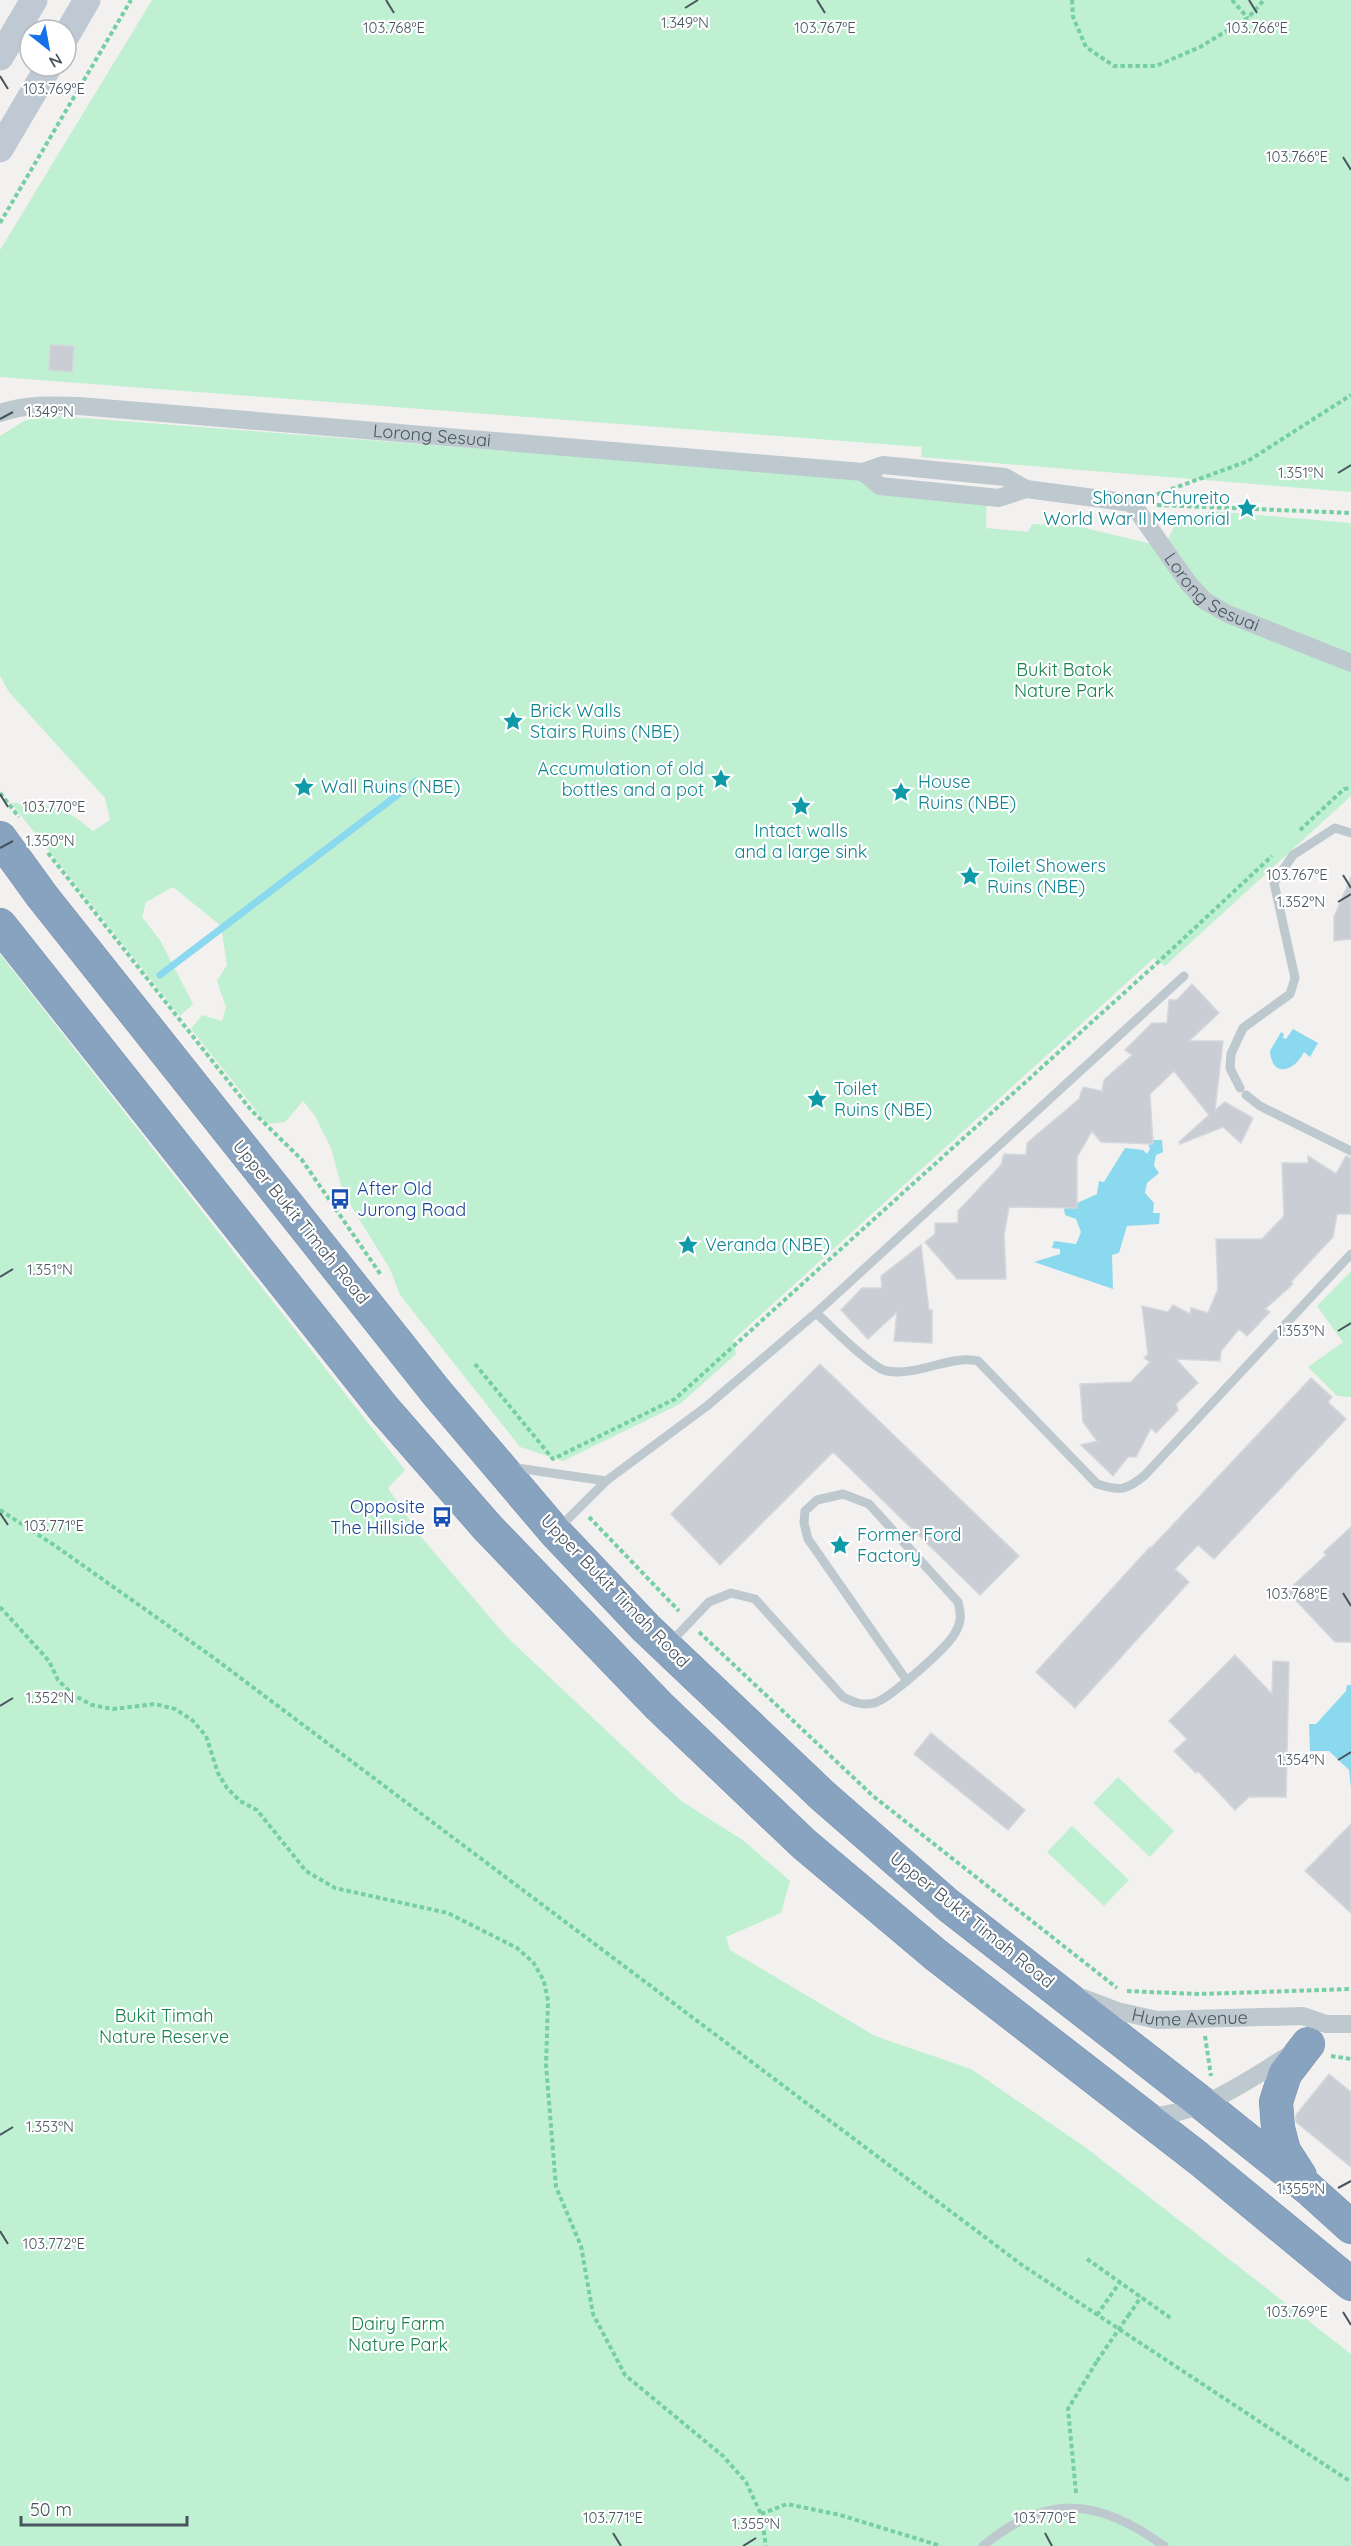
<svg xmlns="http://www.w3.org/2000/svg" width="1351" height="2546" viewBox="0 0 1351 2546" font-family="Quicksand,sans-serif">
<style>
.green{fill:#bff0d2}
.water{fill:#8bd9ee}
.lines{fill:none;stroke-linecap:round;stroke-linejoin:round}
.stream{stroke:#8bd9ee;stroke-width:7}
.building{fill:#cacdd3;stroke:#d4d7dc;stroke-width:1.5}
.highway-casing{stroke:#738eac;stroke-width:34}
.path{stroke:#76cfa3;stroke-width:4;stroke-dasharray:4.5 3;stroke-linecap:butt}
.lane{stroke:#bec8cf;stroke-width:9}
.street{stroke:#bec8cf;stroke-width:18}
.secondary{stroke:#bec9d4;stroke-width:27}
.highway{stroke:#88a3c0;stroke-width:33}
.path-bridge{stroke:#76cfa3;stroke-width:4;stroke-dasharray:4.5 3;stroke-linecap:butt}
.ticks{fill:none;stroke:#48545e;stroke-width:2}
.labels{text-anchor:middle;stroke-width:4.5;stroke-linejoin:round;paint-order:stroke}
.street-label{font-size:18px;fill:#48545e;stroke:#fff}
.culture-label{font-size:18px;fill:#0d838f;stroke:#fff;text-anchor:start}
.park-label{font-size:18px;fill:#16834c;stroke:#fff}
.transit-label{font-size:18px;fill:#164399;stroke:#fff;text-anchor:start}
.ticks-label{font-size:15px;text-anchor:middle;fill:#48545e;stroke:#fff;stroke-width:4.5;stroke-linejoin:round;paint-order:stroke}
</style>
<rect width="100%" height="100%" fill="#f3f0f0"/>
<path class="green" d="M152 0H1351V492L921 457 922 447 0 377V250Z
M45 415 987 488 986 528 1028 532 1032 524 1081 527 1164 547 1176 523 1212 511 1351 523V796L1165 966 1154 958 733 1340 736 1354 680 1404 563 1461 520 1447 400 1295 390 1269 343 1193 331 1148 315 1116 303 1101 285 1122 267 1124 191 1029 202 1015 222 1021 226 1007 217 981 227 965 221 926 173 887 146 902 142 917 160 940 193 1004 180 1016 11 803C50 804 62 805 93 831L110 820 105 798 9 692 0 676V436L24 421Z
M0 954 405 1470 388 1488 421 1537 506 1636 680 1800 744 1841 790 1881 781 1913 726 1937 730 1950 875 2036 971 2069 1085 2147 1351 2354V2546H0Z
M1351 1271V1397L1337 1396 1308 1367 1343 1342 1317 1306Z
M1118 1777 1174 1831 1150 1857 1093 1803Z
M1072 1826 1129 1880 1104 1906 1047 1852Z"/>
<path class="water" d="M1293 1029 1318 1043 1310 1057 1304 1052C1295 1071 1272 1079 1270 1051L1281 1032 1284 1034 1283 1038 1286 1039Z
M1153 1140H1162L1163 1152 1156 1155 1154 1166 1159 1173 1147 1183 1145 1193 1154 1203 1153 1213H1160L1159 1224 1127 1226 1119 1253 1112 1255 1113 1289 1034 1262 1060 1254V1249L1052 1248 1054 1241 1076 1244 1081 1232 1076 1219 1065 1215 1064 1209 1097 1194 1099 1181 1104 1182 1125 1148 1143 1150 1147 1154 1150 1149 1148 1143Z
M1347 1685H1351V1788L1349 1770 1329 1751H1310L1309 1724H1316L1346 1691Z"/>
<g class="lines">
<path class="stream" d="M160 975 416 781"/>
</g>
<path class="building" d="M50 345 74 346 72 372 49 370Z
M1351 877V939L1334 941V917Z
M1192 984 1219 1013 1189 1041H1223L1215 1110 1225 1102 1253 1118 1241 1143 1223 1127 1180 1144 1179 1142 1209 1115 1174 1071 1150 1094 1153 1144 1101 1142 1092 1131 1077 1157V1208L1009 1207 1004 1235 1006 1279H957L925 1242 935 1234V1223H958V1211L1001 1165 1004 1154 1026 1155 1027 1143 1079 1099 1083 1087 1102 1091 1104 1080 1132 1055 1125 1050 1152 1023H1167L1169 1000H1177Z
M1308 1156 1336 1174 1346 1156 1351 1158V1214H1337L1333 1237 1291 1282 1293 1284 1265 1309 1270 1312 1247 1336 1239 1329 1221 1351 1220 1361 1176 1359 1198 1383 1176 1404 1178 1410 1156 1433 1151 1428 1136 1457H1128L1113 1476 1081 1445 1097 1441 1083 1422 1080 1384 1131 1382 1150 1362 1144 1358 1148 1354 1142 1306 1168 1312 1173 1305 1190 1314 1191 1308 1208 1313 1218 1289 1216 1239H1262L1284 1216 1282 1163H1308Z
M921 1245 929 1310H932V1343L894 1341 897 1312 868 1339 841 1310 862 1288H882L881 1276Z
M820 1364 1019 1556 980 1595 833 1452 720 1565 671 1514Z
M1311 1378 1332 1397 1328 1402 1346 1419 1214 1559 1198 1545 1175 1569 1189 1582 1075 1708 1036 1672 1150 1547 1151 1548Z
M1351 1527V1642H1335L1287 1591 1326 1555 1324 1552Z
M1235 1655 1272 1694 1273 1661 1289 1662 1286 1797H1249L1235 1810 1198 1771 1196 1773 1174 1751 1187 1739 1169 1721Z
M931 1733 1025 1810 1008 1830 914 1754Z
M1351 1824V1913L1305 1871Z
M1329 2074 1351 2092V2167L1296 2122V2115Z"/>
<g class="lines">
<g class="highway-casing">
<path id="highway" d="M0 838 42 896 437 1393 555 1532 646 1628 823 1796 948 1905 1203 2104 1309 2189 1351 2227
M0 925 384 1409 487 1527 659 1706 804 1844 936 1955 1198 2158 1351 2284
M1300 2176 1284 2151 1278 2128 1276 2102 1285 2074 1308 2044"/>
</g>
<path class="path" d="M1072 0 1073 17 1086 47 1114 66H1156L1200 47 1248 18 1264 0
M1232 0 1248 18
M0 223 131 0
M1150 497 1248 461 1351 395
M1157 505 1351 513
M0 793 19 817
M1300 830 1344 789 1351 788
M48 853 251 1110 302 1160 381 1275
M475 1364 553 1459 675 1399 1155 965 1272 856
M0 1510 54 1545 214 1658 1022 2265 1351 2482
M589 1517 679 1611
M0 1607 49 1661 58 1680 73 1695 92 1705 113 1709 155 1704 175 1709 192 1720 206 1736 218 1773 227 1788 240 1801 257 1810 306 1871 335 1888 448 1913 517 1948 533 1962 544 1981 548 2001 546 2065 556 2187 581 2246 593 2314 625 2375 723 2456 746 2482 761 2514 766 2546
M699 1632 873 1796 1117 1988
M1127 1991 1198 1994 1351 1989
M1205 2036 1211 2076
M1331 2056 1351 2059
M1087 2259 1172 2319
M1097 2315 1120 2282
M1128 2316 1141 2297
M1076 2493 1068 2409 1097 2361
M761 2514 787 2504 840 2515 941 2546"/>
<path class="lane" d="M1240 1088 1230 1068 1231 1054 1243 1028 1290 994 1295 978 1274 883 1293 855 1335 828 1351 833
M1246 1095 1260 1106 1351 1151
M816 1313C830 1325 872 1369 887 1371 898 1373 913 1371 924 1368 943 1364 959 1357 978 1361L1097 1484C1120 1491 1126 1491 1145 1475L1351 1254
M510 1467 606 1481
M559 1528 606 1481 707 1406 816 1313 1184 976
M669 1644 709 1602 731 1593 755 1599 843 1697C853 1702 862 1706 874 1703 888 1700 948 1647 955 1633 962 1622 961 1614 958 1602L869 1504 843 1494 817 1500 805 1511 804 1523 808 1539 907 1681
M983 2546C1047 2492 1100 2499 1164 2546"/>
<g class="street">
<path id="s1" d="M0 413C27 404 51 405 79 406L863 472 883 465 1005 477 1026 489 1132 503 1189 584 1205 601 1228 614 1351 663"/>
<path d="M863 472 880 486 999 498 1026 489"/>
<path id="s2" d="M1083 1998 1117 2011 1157 2020 1303 2016 1326 2024H1351"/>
<path d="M1148 2116C1202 2115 1246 2081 1291 2054"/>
</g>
<path class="secondary" d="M66 36 87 0
M0 57 34 0
M0 149 49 66"/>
<use href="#highway" class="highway"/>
<path class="path-bridge" d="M1097 2361 1128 2316"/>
</g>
<path class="ticks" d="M386 0 394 13M817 0 825 13M1249 0 1257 13M685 8 698 0M0 76 8 89M1343 157 1351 170M0 419 13 412M1338 473 1351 465M0 794 8 807M0 848 13 841M1343 875 1351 888M1338 902 1351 894M0 1277 13 1269M1338 1331 1351 1323M0 1513 8 1525M1343 1593 1351 1606M0 1706 13 1698M1338 1760 1351 1752M0 2135 13 2127M1338 2188 1351 2181M0 2231 8 2244M1343 2312 1351 2325M613 2533 621 2546M1045 2533 1052 2546M743 2546 756 2538"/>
<defs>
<g id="sight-bare" transform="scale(1.62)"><path d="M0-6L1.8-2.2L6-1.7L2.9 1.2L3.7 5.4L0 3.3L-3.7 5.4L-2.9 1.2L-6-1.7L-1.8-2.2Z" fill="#0f9aa8" stroke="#fff" stroke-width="2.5" paint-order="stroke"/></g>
<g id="bus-bare" transform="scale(1.62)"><path d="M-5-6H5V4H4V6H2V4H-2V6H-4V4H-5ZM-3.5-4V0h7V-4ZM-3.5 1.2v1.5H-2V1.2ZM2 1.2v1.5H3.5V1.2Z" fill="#1a4fb4" stroke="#fff" stroke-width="2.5" paint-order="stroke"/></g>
</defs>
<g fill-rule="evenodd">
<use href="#sight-bare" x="1247" y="508"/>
<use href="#sight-bare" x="513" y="721"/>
<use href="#sight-bare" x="721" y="779"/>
<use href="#sight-bare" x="304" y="787"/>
<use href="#sight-bare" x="901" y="792"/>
<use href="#sight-bare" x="801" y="806"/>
<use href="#sight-bare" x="970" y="876"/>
<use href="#sight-bare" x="817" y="1099"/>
<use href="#bus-bare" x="340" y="1199"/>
<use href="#sight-bare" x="688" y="1245"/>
<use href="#bus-bare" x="442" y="1517"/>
<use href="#sight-bare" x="840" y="1545"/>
</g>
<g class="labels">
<g class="street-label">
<text dy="6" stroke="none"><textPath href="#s1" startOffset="434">Lorong Sesuai</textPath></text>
<text dy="6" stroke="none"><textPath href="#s1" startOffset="1264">Lorong Sesuai</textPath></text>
<text transform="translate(301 1222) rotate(51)" y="6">Upper Bukit Timah Road</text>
<text transform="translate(615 1591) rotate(46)" y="6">Upper Bukit Timah Road</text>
<text transform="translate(972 1920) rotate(39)" y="6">Upper Bukit Timah Road</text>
<text dy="6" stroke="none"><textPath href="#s2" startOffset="110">Hume Avenue</textPath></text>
</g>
<g class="culture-label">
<text x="1230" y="504" text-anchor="end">Shonan Chureito<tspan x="1230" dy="21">World War II Memorial</tspan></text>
<text x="530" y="717">Brick Walls<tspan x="530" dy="21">Stairs Ruins (NBE)</tspan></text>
<text x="704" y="775" text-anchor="end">Accumulation of old<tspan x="704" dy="21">bottles and a pot</tspan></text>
<text x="918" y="788">House<tspan x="918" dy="21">Ruins (NBE)</tspan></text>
<text x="321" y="793">Wall Ruins (NBE)</text>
<text x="801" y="837" text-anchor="middle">Intact walls<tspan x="801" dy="21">and a large sink</tspan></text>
<text x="987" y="872">Toilet Showers<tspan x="987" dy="21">Ruins (NBE)</tspan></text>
<text x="834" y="1095">Toilet<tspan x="834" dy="21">Ruins (NBE)</tspan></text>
<text x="705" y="1251">Veranda (NBE)</text>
<text x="857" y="1541">Former Ford<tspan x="857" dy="21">Factory</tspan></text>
</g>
<g class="park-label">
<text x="1064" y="676">Bukit Batok<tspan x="1064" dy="21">Nature Park</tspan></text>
<text x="164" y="2022">Bukit Timah<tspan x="164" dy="21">Nature Reserve</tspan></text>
<text x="398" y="2330">Dairy Farm<tspan x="398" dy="21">Nature Park</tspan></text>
</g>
<g class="transit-label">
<text x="357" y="1195">After Old<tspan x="357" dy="21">Jurong Road</tspan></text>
<text x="425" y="1513" text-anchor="end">Opposite<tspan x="425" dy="21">The Hillside</tspan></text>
</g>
</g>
<g class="ticks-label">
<text x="685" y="28">1.349°N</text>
<text x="394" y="33">103.768°E</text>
<text x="825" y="33">103.767°E</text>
<text x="1257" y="33">103.766°E</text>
<text x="54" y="94">103.769°E</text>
<text x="1297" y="162">103.766°E</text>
<text x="50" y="417">1.349°N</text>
<text x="1301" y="478">1.351°N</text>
<text x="54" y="812">103.770°E</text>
<text x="50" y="846">1.350°N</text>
<text x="1297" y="880">103.767°E</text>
<text x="1301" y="907">1.352°N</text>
<text x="50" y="1275">1.351°N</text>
<text x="1301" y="1336">1.353°N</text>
<text x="54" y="1531">103.771°E</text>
<text x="1297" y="1599">103.768°E</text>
<text x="50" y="1703">1.352°N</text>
<text x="1301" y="1765">1.354°N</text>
<text x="50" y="2132">1.353°N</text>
<text x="1301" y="2194">1.355°N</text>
<text x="54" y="2249">103.772°E</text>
<text x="1297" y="2317">103.769°E</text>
<text x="613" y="2523">103.771°E</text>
<text x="1045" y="2523">103.770°E</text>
<text x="756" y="2529">1.355°N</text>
</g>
<g transform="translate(48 48) rotate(149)"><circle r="28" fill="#ffffff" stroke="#b6bbbf" stroke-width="1.5"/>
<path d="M0-4.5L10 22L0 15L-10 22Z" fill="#1671e7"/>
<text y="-9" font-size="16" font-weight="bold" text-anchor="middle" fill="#48545e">N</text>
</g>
<path d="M21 2516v9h166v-9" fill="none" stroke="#48545e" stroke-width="3"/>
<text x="30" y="2516" font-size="18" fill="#48545e" stroke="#ffffff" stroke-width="4.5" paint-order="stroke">50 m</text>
</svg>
